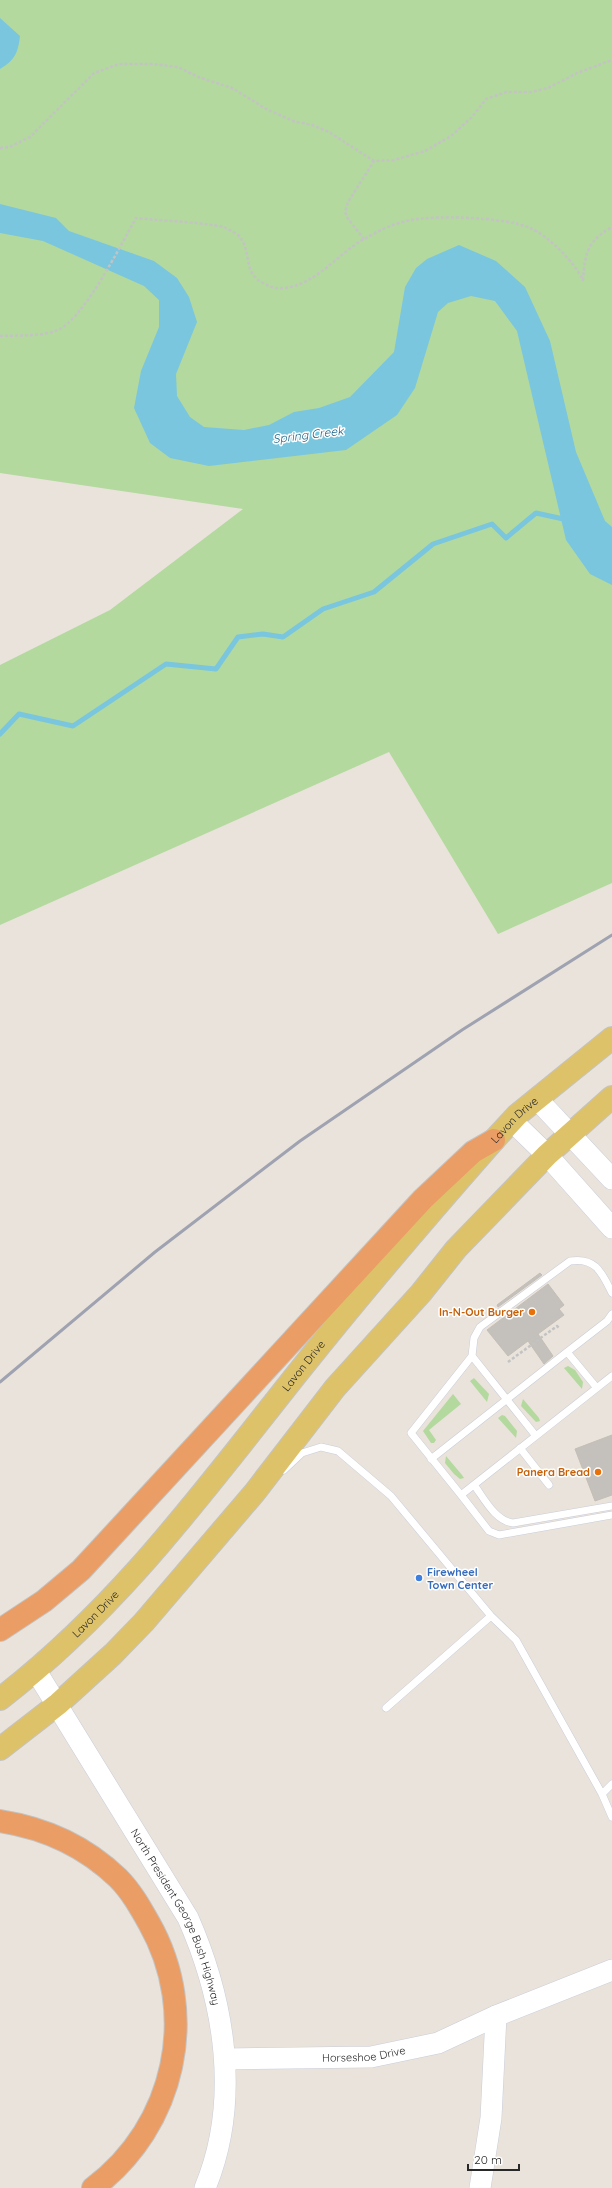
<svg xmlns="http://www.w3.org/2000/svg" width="612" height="2188" viewBox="0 0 612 2188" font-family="Quicksand,sans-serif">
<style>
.green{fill:#b3d99e}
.water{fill:#7ac6df}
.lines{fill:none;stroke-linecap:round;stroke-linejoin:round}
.stream{stroke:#7ac6df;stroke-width:5}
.building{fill:#c4c0bb;stroke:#c4beb5}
.lane-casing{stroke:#cacdd8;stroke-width:8}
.secondary-casing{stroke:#cacdd8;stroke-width:22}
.primary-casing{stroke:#c3c3c3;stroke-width:24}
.highway-casing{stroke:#c3c3c3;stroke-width:24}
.path{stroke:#c3c3c3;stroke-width:2.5;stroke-dasharray:3 2;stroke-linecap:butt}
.lane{stroke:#fff;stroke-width:7}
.secondary{stroke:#fff;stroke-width:21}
.primary{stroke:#dec26a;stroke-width:22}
.highway{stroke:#ea9d65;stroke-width:22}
.rail{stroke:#9fa2b0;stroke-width:3}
.food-dot{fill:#e8710a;stroke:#fff;stroke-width:1.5}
.shop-dot{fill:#3f7fe0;stroke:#fff;stroke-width:1.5}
.labels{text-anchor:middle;stroke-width:3;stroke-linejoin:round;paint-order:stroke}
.street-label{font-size:11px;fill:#282828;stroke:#fff}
.food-label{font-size:11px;font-weight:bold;fill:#c56008;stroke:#fff;text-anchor:end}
.shop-label{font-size:11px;font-weight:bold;fill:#366cbe;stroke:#fff;text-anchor:start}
.water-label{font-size:12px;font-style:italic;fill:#1d6487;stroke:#fff}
</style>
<rect width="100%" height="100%" fill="#e9e3db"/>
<path class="green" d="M0 0H612V883L498 934 389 752 0 925V665L110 610 243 509 0 473Z
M568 1366 575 1370 583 1382 582 1389 564 1368Z
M474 1378 489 1394 487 1402 470 1381Z
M453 1394 461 1404 429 1430 436 1440 434 1443H431L423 1431Z
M523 1399 539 1418 540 1421 536 1422 521 1406Z
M502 1415 505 1416 517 1431 516 1438 498 1418Z
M446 1456 462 1475 464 1478 460 1479 454 1474 445 1463Z"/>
<path class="water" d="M0 18 20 36C18 53 15 60 0 69Z
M0 204 56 218 69 231 154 261 177 278 189 297 197 322 176 374 177 396 190 417 204 427 244 430 269 425 294 412 319 408 350 397 394 352 405 287 416 268 427 259 459 245 496 261 525 287 550 341 576 452 605 521 612 527V585L590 574 566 540 517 331 495 301 471 296 448 303 438 312 415 388 397 415 346 450 209 466 170 458 150 443 134 408 141 371 159 327V300L144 286 43 241 0 233Z"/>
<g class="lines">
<path class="stream" d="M0 734 19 714 73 726 166 664 216 669 238 637 263 634 283 637 323 609 374 592 433 544 492 524 506 538 536 513 568 520"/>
</g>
<path class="building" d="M540 1273 542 1275 498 1307 497 1305Z
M548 1284 564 1305 559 1309 564 1315 538 1334 553 1356 544 1364 528 1341 508 1356 487 1330Z
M612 1435V1495L595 1501 575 1449Z"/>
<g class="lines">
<g class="lane-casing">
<path id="lane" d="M612 1293C602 1273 596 1257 570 1261L480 1327 474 1338 472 1356 411 1433 461 1495 612 1376
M567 1352 607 1321 612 1314
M472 1356 536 1436
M520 1448 549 1485
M431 1459 567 1352 597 1388
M284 1470 302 1453 321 1447 338 1451 391 1496 491 1616 516 1640 602 1794
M474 1485C484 1498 495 1521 513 1523L612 1506
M461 1495 489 1531 499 1535 612 1515
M386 1708 491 1616
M612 1784 602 1794 612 1817"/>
</g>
<g class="secondary-casing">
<g id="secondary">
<path d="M537 1099 612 1179"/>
<path d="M512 1121 547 1155 612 1228"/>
<path id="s1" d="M36 1671 188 1918C225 2002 241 2101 205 2188"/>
<path id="s2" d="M225 2059 371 2057 438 2043 496 2016 612 1970"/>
<path d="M480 2188 491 2118 496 2016"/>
</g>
</g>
<g class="primary-casing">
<g id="primary">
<path id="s3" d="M0 1699C122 1605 205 1489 300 1370 363 1291 428 1215 494 1140L517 1115 612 1038"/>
<path d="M0 1749 58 1704 113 1654 144 1622 255 1492 335 1388 421 1293 456 1249 547 1155 612 1097"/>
</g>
</g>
<g class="highway-casing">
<path id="highway" d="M0 1630 44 1601 81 1570 423 1199 473 1152 494 1140
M0 1821C45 1828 85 1846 118 1878 131 1891 140 1907 149 1923 200 2013 176 2126 93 2188"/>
</g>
<path class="path" d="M0 148 9 147 30 137 94 73 119 64H153L178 67 198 77 232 88 268 110 293 121 312 125 329 132 374 161 394 160 425 151 451 136 472 117 486 99 506 92H531L548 88 577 73 612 60
M364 239 348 219 345 212 348 202 374 161
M0 336C18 335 40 337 58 330 85 317 120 246 136 218 151 220 217 223 226 228 229 230 236 233 239 236 253 252 241 273 265 284 269 286 272 288 276 288 312 291 337 253 366 238 380 230 395 223 411 220 437 215 506 217 530 228 549 236 574 262 583 280 585 253 587 241 612 227
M508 1362 557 1326 559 1328"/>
<use href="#lane" class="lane"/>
<use href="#secondary" class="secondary"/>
<use href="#primary" class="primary"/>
<use href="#highway" class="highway"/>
<path class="rail" d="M0 1382 155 1252 300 1141 462 1030 612 935"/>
</g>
<g class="food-dot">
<circle cx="532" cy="1312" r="4"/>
<circle cx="598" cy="1472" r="4"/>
</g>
<circle class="shop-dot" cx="419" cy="1578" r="4"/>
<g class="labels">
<g class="street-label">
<text dy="4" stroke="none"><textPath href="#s3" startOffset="776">Lavon Drive</textPath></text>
<text dy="4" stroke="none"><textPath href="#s3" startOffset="452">Lavon Drive</textPath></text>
<text dy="4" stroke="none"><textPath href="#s3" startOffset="128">Lavon Drive</textPath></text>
<text dy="4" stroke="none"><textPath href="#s1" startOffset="284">North President George Bush Highway</textPath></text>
<text dy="4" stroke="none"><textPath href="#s2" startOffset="139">Horseshoe Drive</textPath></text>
</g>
<g class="food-label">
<text x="524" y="1316">In-N-Out Burger</text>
<text x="590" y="1476">Panera Bread</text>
</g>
<g class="shop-label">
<text x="427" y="1576">Firewheel<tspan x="427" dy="13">Town Center</tspan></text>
</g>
<g class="water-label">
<text transform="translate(308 435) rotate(-7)" y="4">Spring Creek</text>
</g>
</g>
<path d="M468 2164v6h51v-6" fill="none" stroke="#282828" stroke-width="2"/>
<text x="474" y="2164" font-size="12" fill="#282828" stroke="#ffffff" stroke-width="3" paint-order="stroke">20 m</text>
</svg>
